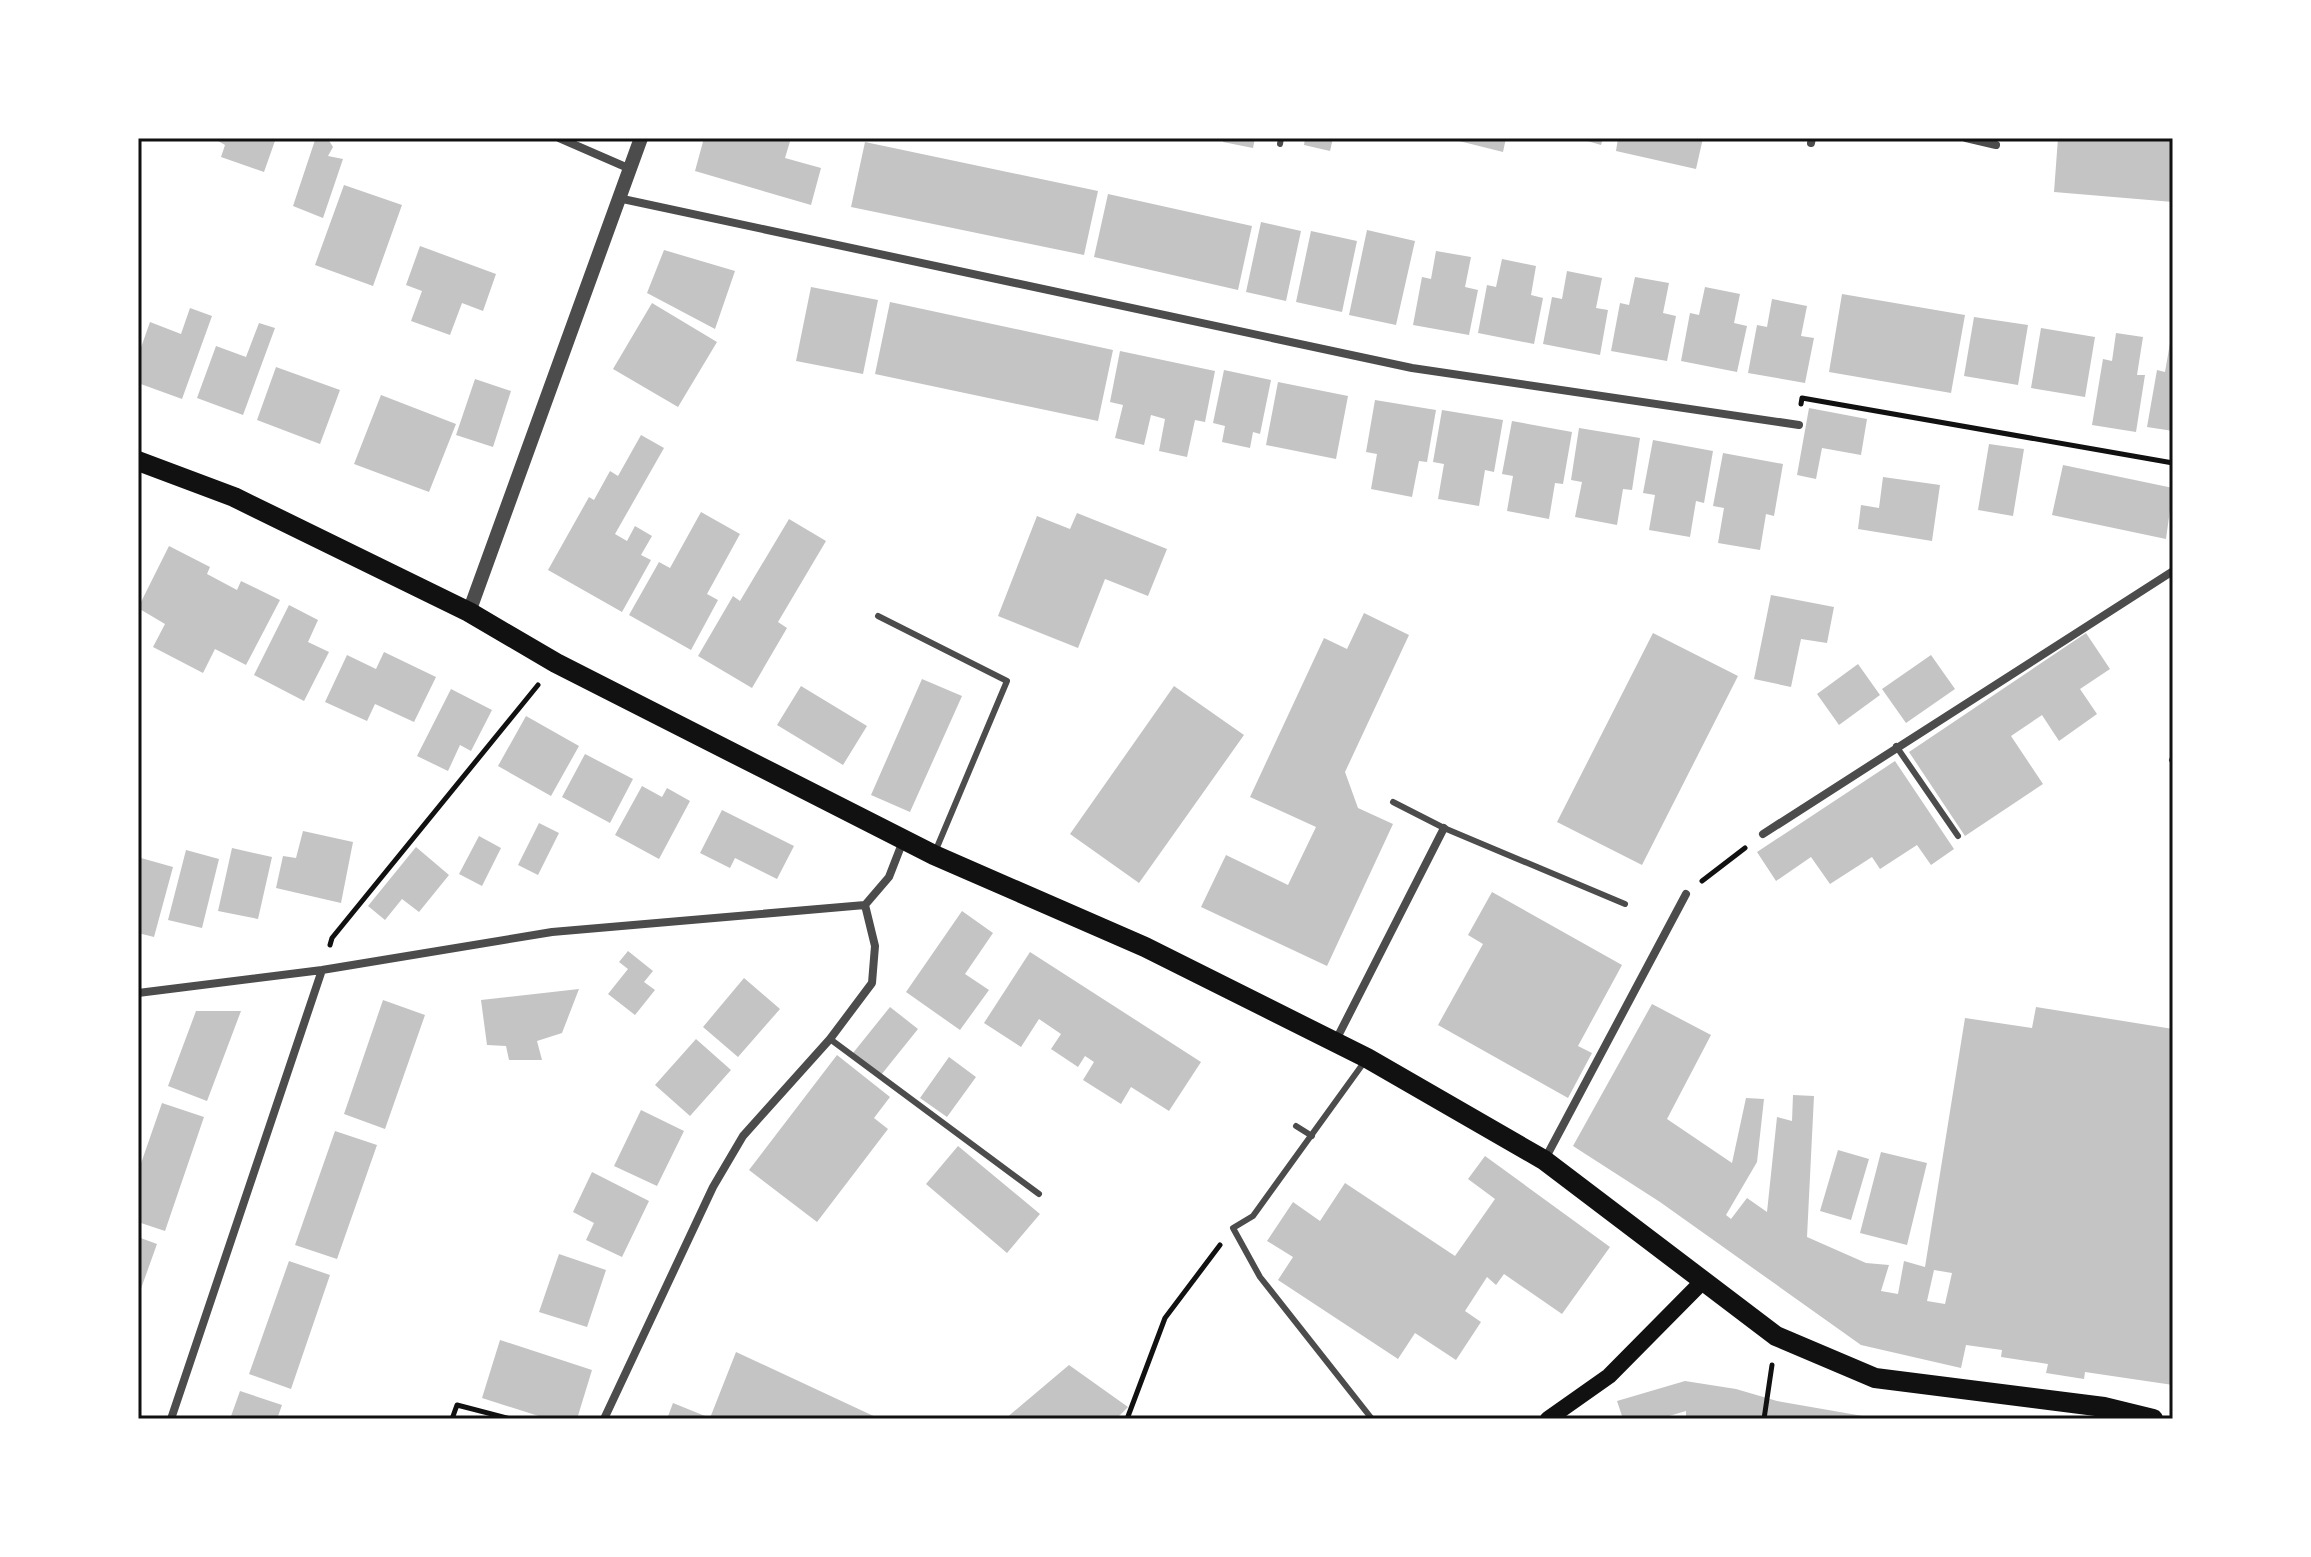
<svg xmlns="http://www.w3.org/2000/svg" width="2311" height="1557" viewBox="0 0 2311 1557" font-family="'Archivo Narrow',sans-serif">
<style>
.building{fill:#c4c4c4;fill-rule:evenodd}
.lines{fill:none;stroke-linecap:round;stroke-linejoin:round}
.path{stroke:#111;stroke-width:5}
.service{stroke:#4c4c4c;stroke-width:6}
.minor{stroke:#4c4c4c;stroke-width:8}
.tertiary{stroke:#4c4c4c;stroke-width:14}
.secondary{stroke:#111;stroke-width:16}
.primary{stroke:#111;stroke-width:20}
.neatline{fill:none;stroke:#111;stroke-width:3}
</style>
<rect width="100%" height="100%" fill="#fff"/>
<path class="building" d="M213 138H276L264 172 221 157 225 145Z
M704 138H791L785 158 821 168 811 205 695 171Z
M1224 138H1255L1253 148 1223 142Z
M1305 138H1333L1330 151 1304 145Z
M1447 138H1506L1503 152Z
M1577 138H1603L1601 145Z
M1618 138H1703L1696 169 1616 151Z
M2058 138H2173V202L2054 192Z
M328 139 333 147 328 156 343 159 323 218 293 206 315 140Z
M865 142 1098 191 1084 255 851 207Z
M344 185 402 205 373 286 315 265Z
M1108 194 1252 226 1238 290 1094 257Z
M1261 222 1301 231 1286 301 1246 292Z
M1367 230 1415 241 1396 325 1349 315Z
M1311 231 1357 241 1342 312 1296 302Z
M420 246 496 274 483 311 462 303 450 335 411 321 422 291 406 285Z
M664 250 735 271 715 329 647 293Z
M1436 251 1471 257 1465 287 1478 290 1469 335 1413 325 1422 277 1431 279Z
M1502 259 1536 266 1531 295 1543 298 1534 344 1478 333 1487 285 1496 287Z
M1567 271 1602 278 1596 308 1608 310 1600 355 1543 344 1552 297 1562 299Z
M1635 277 1669 283 1663 313 1676 316 1667 361 1611 351 1620 303 1629 305Z
M811 287 878 300 863 374 796 361Z
M1705 287 1740 294 1734 323 1747 326 1737 372 1681 361 1690 313 1699 315Z
M1842 294 1965 315 1951 393 1829 372Z
M1772 299 1807 306 1801 336 1814 338 1805 383 1748 373 1757 325 1767 327Z
M890 302 1113 350 1098 421 875 374Z
M652 303 717 342 678 407 613 369Z
M190 308 212 316 182 399 138 383V356L150 322 181 334Z
M1974 317 2028 325 2018 385 1964 376Z
M259 323 275 328 243 415 197 398 216 346 246 357Z
M2041 328 2095 337 2085 397 2031 388Z
M2116 333 2143 337 2137 375H2145L2136 432 2092 425 2103 359 2112 361Z
M2170 343 2173 344V431L2147 427 2157 370 2165 372Z
M1120 351 1215 371 1205 422 1195 420 1187 457 1159 451 1165 419 1151 415 1144 445 1115 438 1123 405 1110 402Z
M276 367 340 390 320 444 257 420Z
M1224 370 1271 380 1260 434 1253 432 1250 448 1222 442 1225 426 1213 423Z
M475 379 511 391 493 447 456 435Z
M1278 382 1348 396 1336 459 1266 445Z
M381 395 456 424 429 492 354 464Z
M1375 400 1436 410 1427 462 1419 461 1412 497 1371 489 1377 454 1366 452Z
M1809 408 1867 419 1861 455 1822 448 1816 479 1797 475Z
M1442 410 1503 420 1494 472 1485 470 1479 506 1438 499 1444 464 1433 462Z
M1512 421 1572 432 1563 484 1555 483 1549 519 1507 511 1513 476 1502 474Z
M1579 428 1640 438 1632 490 1623 489 1617 525 1575 517 1582 482 1571 480Z
M641 435 664 448 615 534 627 541 635 526 652 536 641 555 651 560 622 612 548 570 589 497 594 500 610 471 618 476Z
M1653 440 1713 451 1704 503 1696 501 1690 537 1649 530 1655 495 1643 493Z
M1989 444 2024 449 2013 516 1978 510Z
M1723 453 1783 464 1774 516 1766 514 1760 550 1718 543 1724 508 1713 506Z
M2063 465 2173 488 2166 539 2052 515Z
M1883 477 1940 485 1932 541 1858 529 1861 505 1879 508Z
M701 512 740 534 707 594 718 600 691 650 629 615 659 562 670 568Z
M1077 513 1167 549 1148 596 1105 579 1078 648 998 616 1037 516 1070 529Z
M789 519 826 541 778 622 787 628 752 688 698 656 733 596 740 601Z
M169 546 210 567 207 574 237 590 241 581 280 600 246 665 215 649 203 673 153 647 165 624 138 608Z
M1771 595 1834 607 1827 643 1801 639 1791 687 1754 679Z
M289 605 318 620 308 642 329 652 304 701 254 675Z
M1364 613 1409 635 1345 772 1358 808 1393 824 1327 966 1201 907 1226 855 1288 885 1316 827 1250 797 1324 638 1347 649Z
M1653 633 1738 676 1642 865 1557 822Z
M2086 633 2110 669 2080 689 2097 714 2059 741 2042 715 2011 736 2043 784 1965 836 1909 752Z
M384 652 436 677 414 722 375 704 367 721 325 702 347 655 376 669Z
M1931 655 1955 689 1906 723 1882 689Z
M1858 664 1880 695 1839 725 1817 694Z
M922 679 962 696 910 812 871 795Z
M801 686 867 726 843 765 777 725Z
M1174 686 1244 735 1139 883 1070 834Z
M451 689 492 710 471 751 460 745 448 771 417 756Z
M526 716 579 746 551 796 498 766Z
M585 754 633 779 610 823 562 797Z
M1895 761 1954 849 1931 865 1917 845 1880 869 1872 857 1830 884 1811 857 1776 881 1757 852Z
M642 786 662 797 667 788 690 801 659 859 615 835Z
M722 810 794 846 777 879 735 858 730 868 700 853Z
M539 823 559 833 538 875 518 865Z
M303 831 353 842 341 903 276 888 283 856 296 858Z
M479 836 501 848 482 886 459 874Z
M416 847 449 875 419 912 402 899 385 920 368 906Z
M232 848 272 857 258 919 218 911Z
M186 850 219 859 202 928 168 920Z
M141 858 173 867 154 937 138 933Z
M1492 892 1622 965 1578 1046 1592 1053 1568 1098 1438 1025 1483 944 1468 935Z
M962 911 993 933 965 974 989 990 960 1030 906 992Z
M628 951 653 971 644 982 655 990 635 1015 608 994 628 969 619 962Z
M1030 952 1201 1062 1169 1111 1131 1087 1121 1104 1083 1080 1094 1062 1085 1056 1078 1067 1051 1049 1061 1034 1039 1019 1021 1047 984 1023Z
M744 978 780 1009 738 1057 703 1027Z
M579 989 562 1033 537 1041 542 1060H509L506 1046 487 1045 481 1000Z
M383 1000 425 1015 385 1129 344 1114Z
M1652 1004 1711 1035 1667 1119 1732 1163 1746 1098 1764 1099 1757 1162 1726 1215 1731 1219 1747 1198 1767 1212 1777 1117 1792 1121 1793 1095 1814 1096 1807 1237 1866 1263 1889 1265 1881 1291 1898 1294 1904 1261 1925 1267 1965 1018 2032 1028 2036 1007 2173 1029V1385L2085 1372 2084 1379 2046 1373 2048 1364 2001 1357 2002 1350 1966 1345 1961 1368 1861 1345 1660 1202 1573 1146ZM1934 1270 1952 1273 1945 1304 1927 1301Z
M890 1007 918 1029 881 1075 853 1053Z
M196 1011H241L207 1101 168 1086Z
M696 1039 731 1070 690 1116 655 1085Z
M837 1055 890 1097 874 1118 888 1129 817 1222 749 1170Z
M949 1057 976 1077 947 1117 920 1098Z
M162 1103 204 1117 165 1231 138 1222V1172Z
M641 1110 684 1131 657 1186 614 1166Z
M335 1131 377 1145 337 1259 295 1245Z
M958 1146 1040 1214 1007 1253 926 1184Z
M1838 1150 1869 1159 1851 1220 1820 1211Z
M1881 1152 1927 1163 1907 1245 1860 1233Z
M1485 1156 1610 1247 1562 1314 1504 1274 1496 1285 1487 1277 1465 1311 1481 1322 1456 1360 1415 1333 1398 1359 1278 1280 1293 1257 1267 1241 1293 1202 1320 1221 1345 1183 1455 1256 1495 1199 1468 1179Z
M592 1172 649 1201 622 1257 586 1240 594 1223 573 1212Z
M138 1237 157 1244 138 1297Z
M559 1254 606 1270 587 1327 539 1312Z
M289 1261 330 1275 291 1389 249 1374Z
M500 1340 592 1370 577 1419H548L482 1398Z
M736 1352 880 1419H667L673 1403 710 1418Z
M1069 1365 1128 1407 1116 1419H1005Z
M1685 1381 1736 1389 1777 1401 1880 1419H1686V1411L1659 1419H1623L1617 1401Z
M240 1391 282 1405 277 1419H230Z"/>
<g class="lines">
<path class="path" d="M1801 404 1802 398 2173 463
M1702 881 1745 848
M330 945 332 938 538 685
M452 1419 457 1405 511 1419
M1127 1419 1165 1318 1220 1245
M1764 1419 1772 1365"/>
<path class="service" d="M1280 144 1281 138
M878 616 1007 681 935 852
M1896 746 1958 836
M2172 760 2173 758
M1393 802 1444 828 1625 904
M830 1039 1039 1194
M1365 1061 1253 1216 1233 1228 1260 1277 1372 1419
M1296 1126 1312 1136"/>
<path class="minor" d="M559 138 628 168
M1966 138 1996 145
M1811 143 1812 138
M618 198 1412 368 1799 425
M1763 834 2173 571
M138 993 322 970 552 932 865 905 889 877 903 841
M1335 1042 1444 828
M1545 1159 1686 894
M171 1419 322 970
M604 1419 713 1187 743 1136 830 1039 872 983 875 946 865 905"/>
<path class="tertiary" d="M469 612 641 138"/>
<path class="secondary" d="M1548 1419 1609 1376 1703 1281"/>
<path class="primary" d="M138 461 234 497 469 612 556 663 934 855 1145 947 1367 1058 1544 1160 1776 1336 1875 1378 2104 1407 2153 1419"/>
</g>
<rect width="2311" height="1557" fill="none" stroke="#ffffff" stroke-width="280"/>
<rect x="140" y="140" width="2031" height="1277" class="neatline"/>
</svg>
